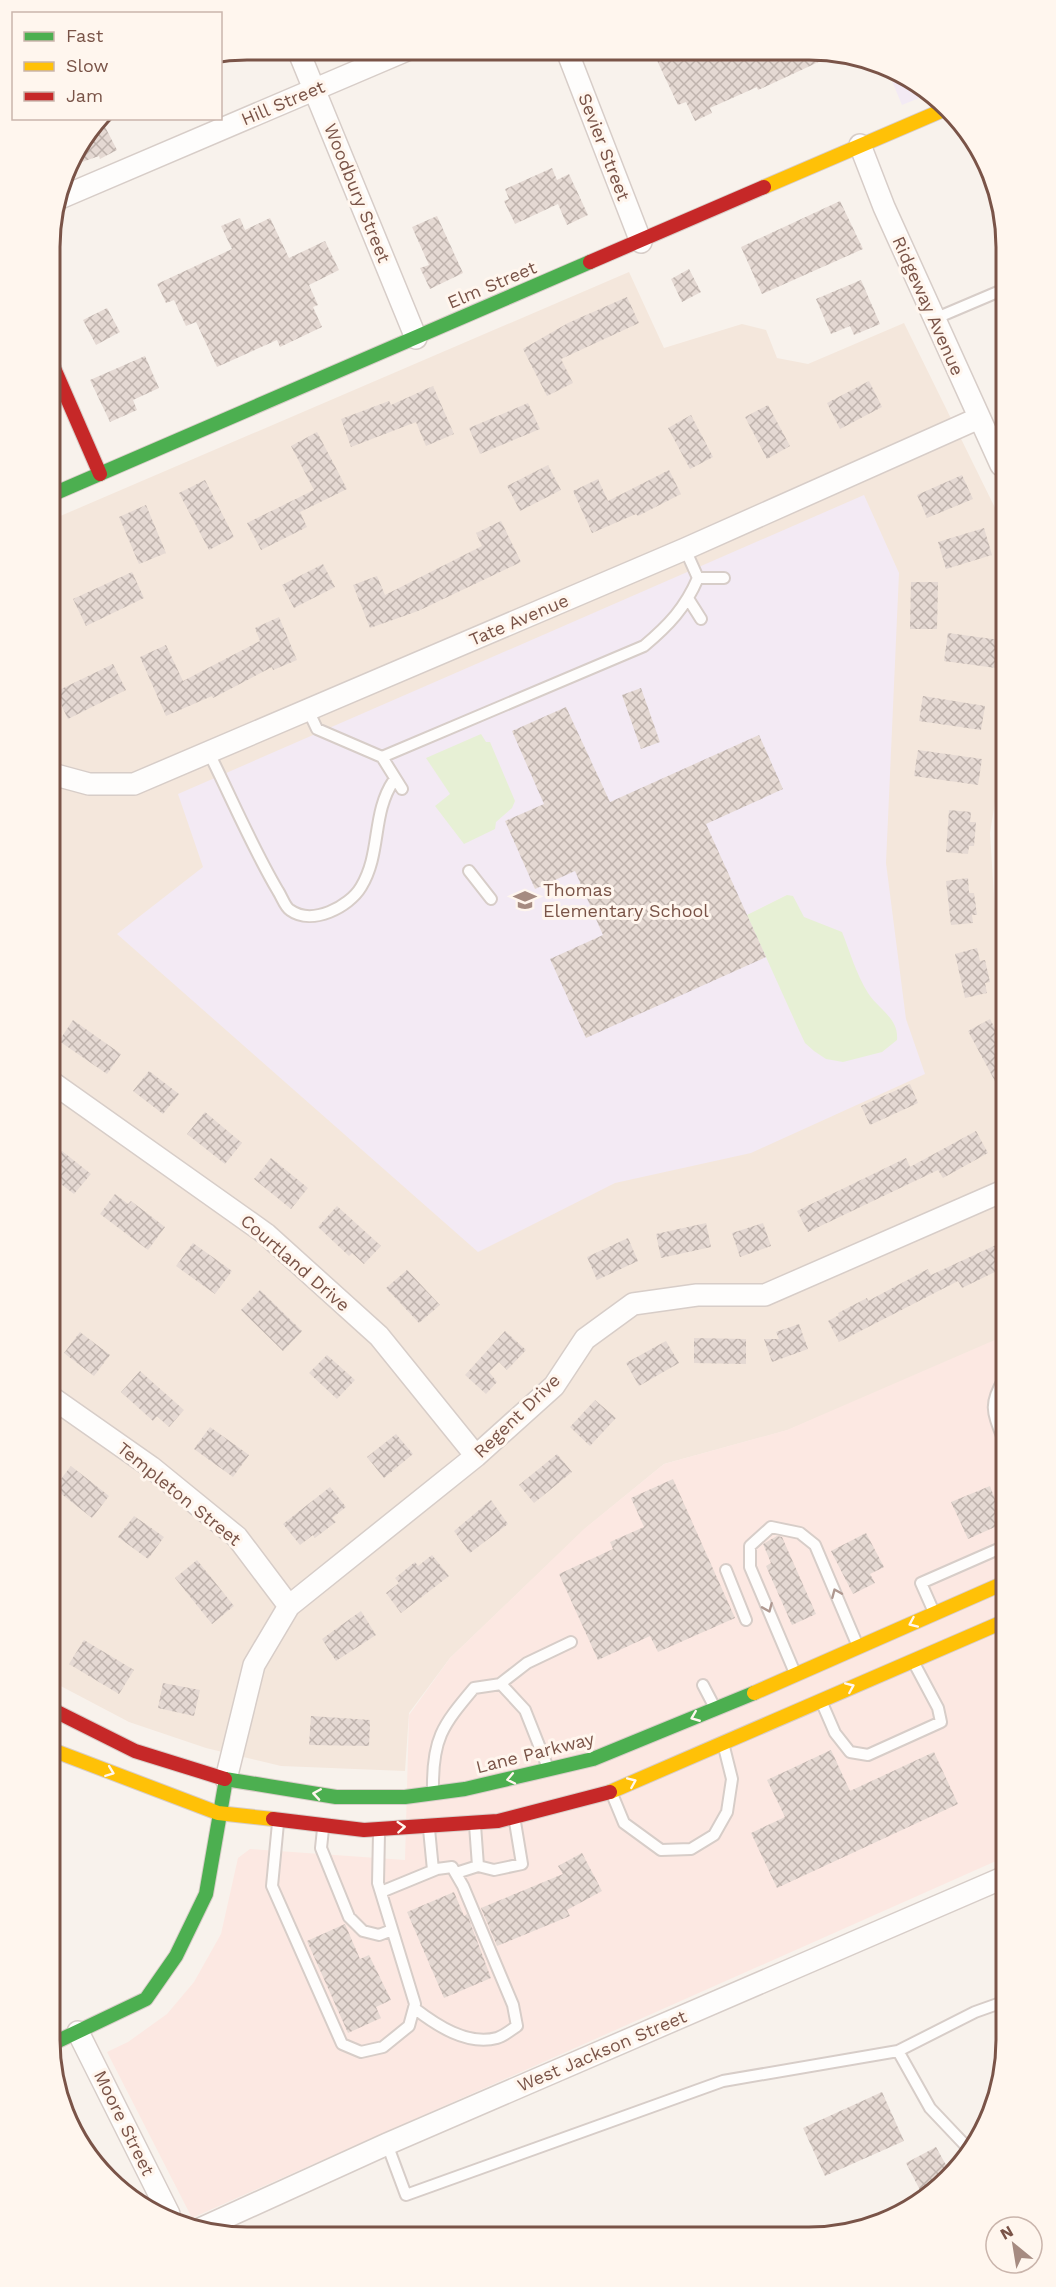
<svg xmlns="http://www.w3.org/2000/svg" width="1056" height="2287" viewBox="0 0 1056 2287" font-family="'Work Sans',sans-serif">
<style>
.residential{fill:#f4e7dc}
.commercial{fill:#fce8e2}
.education{fill:#f3eaf4}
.park{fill:#e7f0d5}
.building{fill:url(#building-cross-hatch)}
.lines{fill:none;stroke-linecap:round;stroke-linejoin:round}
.lane-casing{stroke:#d7cdc8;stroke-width:14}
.street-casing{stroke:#d7cdc8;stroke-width:24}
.fast-casing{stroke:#d8cdc8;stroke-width:16}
.slow-casing{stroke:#d8cdc8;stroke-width:16}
.jam-casing{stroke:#d8cdc8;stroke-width:16}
.lane{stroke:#fefdfc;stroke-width:10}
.street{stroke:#fefdfc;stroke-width:21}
.fast{stroke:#4caf50;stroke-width:14}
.slow{stroke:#ffc107;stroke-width:14}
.jam{stroke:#c62828;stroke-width:14}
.oneway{stroke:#af9890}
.oneway2{stroke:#fff6ee}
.labels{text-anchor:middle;stroke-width:6;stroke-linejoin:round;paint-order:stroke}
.street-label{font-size:18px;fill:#7a5448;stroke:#fff6ee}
.poi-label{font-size:18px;fill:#7a5448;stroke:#fff6ee;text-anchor:start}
.rim{fill:none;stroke:#7a5448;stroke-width:3}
</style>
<defs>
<pattern id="building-cross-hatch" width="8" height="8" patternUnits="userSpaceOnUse" patternTransform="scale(1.5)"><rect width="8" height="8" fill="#e5d9d3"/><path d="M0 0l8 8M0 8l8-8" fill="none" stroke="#bfb3ad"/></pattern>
</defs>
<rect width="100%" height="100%" fill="#f8f2ec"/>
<path class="residential" d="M629 272 664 348 742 324 766 330 777 358 808 364 904 323 1001 520 1002 758 990 833 995 913 1002 948 1004 1338 788 1430 664 1464 587 1527 450 1658 409 1713 405 1771 281 1766 206 1748 129 1722 55 1683 51 520Z"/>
<path class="commercial" d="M1004 1336 1005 1857 192 2218 107 2052 128 2042 167 2014 194 1982 221 1934 238 1858 250 1849 405 1860 409 1715 450 1658 584 1529 664 1464 787 1430Z"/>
<path class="education" d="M889 74 929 94 902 105Z
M864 495 899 573 886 863 906 1019 925 1074 751 1153 615 1183 478 1252 117 934 203 867 178 794Z"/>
<path class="park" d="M481 734 486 742H490L515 801 512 808 496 822 495 829 464 844 435 806 450 794 426 758Z
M787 895 793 896 804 917 842 932C850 952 856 974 868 993 879 1010 899 1018 897 1040L882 1052 843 1062 826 1059 814 1051 805 1043 798 1028 747 915Z"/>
<path class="building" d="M653 52H701L838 53 758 90 757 87 710 108 712 113 695 121 686 102 678 105Z
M101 119 117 150 100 159 99 156 68 167 70 159Z
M552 168 557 180 569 174 588 215 567 225 558 204 515 224 504 201 509 199 505 189Z
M840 201 863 249 762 294 741 247Z
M437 216 463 273 430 289 420 268 429 265 412 227Z
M240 218 245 230 270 218 289 258 325 241 339 270 309 285 318 305 313 307 322 327 280 347 277 340 217 367 196 322 186 326 174 300 166 303 157 284 232 249 221 226Z
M689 269 701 292 682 302 671 279Z
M861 280 880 324 854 335 850 326 831 334 816 299Z
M627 297 639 323 561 359 573 383 547 396 523 349 568 323Z
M107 308 120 332 96 345 83 320Z
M145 356 159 388 133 400 137 410 110 422 90 380Z
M869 381 882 407 840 429 827 403Z
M433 386 454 434 426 446 416 422 351 447 341 419 389 401 391 405Z
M528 403 540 429 480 454 469 428Z
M768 405 790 446 767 459 745 417Z
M691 415 713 457 690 469 668 428Z
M317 432 347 489 300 512 307 527 261 550 247 523 314 490 291 446Z
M548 465 561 490 520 511 507 486Z
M669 470 681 494 638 516 636 514 592 533 573 491 598 479 608 501Z
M962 475 973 499 927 518 917 495Z
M205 480 234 537 209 550 179 493Z
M146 505 166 553 139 564 119 517Z
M501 521 521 562 418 611 370 628 353 585 377 576 385 595 482 546 476 533Z
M984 528 992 555 946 569 938 542Z
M323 564 335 587 294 608 282 585Z
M132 572 144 598 86 626 73 599Z
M911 582H938L937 629H910Z
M279 617 297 660 273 670 272 667 213 698 212 696 166 716 140 657 166 645 183 681 260 641 255 628Z
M948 633 1000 640 996 668 944 661Z
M113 664 126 690 68 719 55 692Z
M641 688 660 742 641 749 622 695Z
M923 696 985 706 981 730 919 721Z
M566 707 610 802 759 735 783 789 706 824 766 957 586 1038 550 959 603 935 575 871 535 889 505 821 544 804 512 731Z
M918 750 982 759 978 785 914 776Z
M949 810 971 812 970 822H976L974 846H969L968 854 946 852Z
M968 878 969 893H974L977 915H972L973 923 951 925 946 881Z
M977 948 980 961 985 960 990 982 985 983 987 993 965 998 955 954Z
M990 1019 1003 1044V1096L968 1031Z
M73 1020 121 1054 107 1074 59 1041Z
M149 1071 179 1094 163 1114 133 1091Z
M910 1084 918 1103 870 1125 861 1106Z
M205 1112 242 1143 225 1164 187 1134Z
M976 1131 988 1153 943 1178 938 1170 808 1232 797 1211 906 1158 910 1167Z
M62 1151 91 1174 74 1194 53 1178V1161Z
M271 1158 308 1188 291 1209 254 1179Z
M115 1194 128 1204 131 1201 165 1227 148 1250 100 1214Z
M337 1206 381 1246 364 1264 352 1253 349 1256 318 1227Z
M706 1223 711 1247 661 1258 656 1234Z
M763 1223 771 1246 740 1257 732 1233Z
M628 1238 638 1261 597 1280 587 1257Z
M193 1243 232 1271 215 1294 176 1266Z
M998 1244 1003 1255V1268L962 1288 958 1281 839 1342 828 1321 839 1315 838 1313 867 1298 868 1301 928 1269 931 1275Z
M407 1270 440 1305 419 1323 386 1288Z
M260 1290 302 1331 283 1351 241 1310Z
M799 1324 808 1349 772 1362 764 1339H779L776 1332Z
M505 1331 526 1350 507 1370 499 1362 489 1372 497 1382 486 1394 465 1375Z
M80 1332 110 1355 94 1376 64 1353Z
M694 1338 746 1339V1364L694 1363Z
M666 1341 679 1363 639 1386 626 1363Z
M327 1355 355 1380 337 1399 309 1373Z
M140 1371 184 1410 169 1427 157 1416 153 1421 121 1392Z
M595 1400 616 1418 590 1446 570 1427Z
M210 1427 249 1455 233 1477 194 1449Z
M396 1434 413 1454 384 1478 367 1457Z
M557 1454 572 1472 534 1503 519 1485Z
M71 1466 109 1496 92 1518 54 1488Z
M673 1479 735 1618 658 1652 650 1636 598 1660 559 1574 613 1549 610 1542 644 1527 631 1498Z
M990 1486 1004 1523 968 1539 951 1502Z
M330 1487 346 1507 332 1518 336 1522 315 1538 313 1535 300 1545 283 1524Z
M491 1500 508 1524 470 1553 454 1531Z
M134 1516 164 1537 148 1559 118 1537Z
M866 1533 884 1567 870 1574 875 1583 853 1594 831 1551Z
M777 1536 782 1537 816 1614 792 1625 766 1566 771 1563 763 1544Z
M432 1555 449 1576 401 1613 386 1593 399 1583 395 1578 415 1562 418 1566Z
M197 1560 234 1606 212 1624 175 1578Z
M361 1611 376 1635 336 1661 322 1639Z
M84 1640 134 1670 119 1694 69 1664Z
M163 1683 200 1690 194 1716 158 1708Z
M311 1716 370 1720 369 1746 309 1745Z
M831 1750 850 1791 934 1752 958 1804 777 1888 751 1833 785 1817 767 1780Z
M582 1853 602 1891 567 1910 570 1916 497 1946 481 1908 563 1874 558 1866Z
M454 1892 464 1916 467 1914 491 1978 444 1998 407 1912Z
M345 1924 360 1959 369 1955 391 2000 376 2007 381 2018 348 2033 307 1941Z
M882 2092 904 2141 825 2176 803 2128Z
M936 2147 951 2174 939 2185 922 2194 906 2163Z"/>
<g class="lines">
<g class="lane-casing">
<path id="lane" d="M934 319 1000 291
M698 578H724
M689 600 701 619
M308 710 317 729 382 757 402 789
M209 753C232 799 252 847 278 891 282 897 285 907 290 910 312 926 349 907 361 887 382 852 371 814 394 780
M382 757 644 646C669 625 685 608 698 578L685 549
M469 871 491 899
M1004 1379C988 1405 993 1413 1004 1441
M726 1570 746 1620
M933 1610 921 1583 1003 1547 1004 1551
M795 1673 750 1567V1546L771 1527 800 1533 815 1545 857 1644
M500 1684 527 1663 571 1642
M703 1685 714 1706
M822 1703 835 1733 850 1752 868 1755 941 1722 938 1708 914 1663
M433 1791C432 1739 442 1726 474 1688L501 1684 525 1710 548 1768
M612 1794 624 1823 661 1850 691 1849 714 1835 727 1812 732 1779 724 1747
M278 1823 272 1886 342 2044 361 2052 383 2047 409 2026 415 2004 378 1883 379 1833
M475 1825 478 1866 494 1870 522 1864 515 1822
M323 1829 321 1848 349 1917 363 1931 379 1935 392 1930
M429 1829 433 1870
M456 1873 478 1866
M381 1892 437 1869 452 1867 463 1886 513 2005 517 2026C511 2030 504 2036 497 2038 467 2046 436 2025 414 2008
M387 2144 406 2195 723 2081 898 2051
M975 2145 966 2146 930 2108 898 2051 975 2012 1006 2001"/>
</g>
<g class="street-casing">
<path id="street" d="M298 50 416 338
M567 51 641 242
M860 145 884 207 1001 465
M60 198 407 50
M52 774 89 784H134L685 549 979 418
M53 1083 266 1234 379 1336 476 1456
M54 1399 151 1467 237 1537 289 1606
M226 1779 254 1665 289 1606 476 1456 554 1386 585 1339 633 1304 697 1295H765L1003 1191
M78 2032 169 2214
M200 2229 387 2144 1005 1877"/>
</g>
<g class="fast-casing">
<path id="fast" d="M51 495 590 262
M225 1779 336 1797H405L465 1789 593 1759 754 1693
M56 2042 146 1999 176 1956 206 1894 226 1779"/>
</g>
<g class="slow-casing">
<path id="slow" d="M764 187 948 108
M754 1693 1004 1583
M55 1751 218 1813 273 1819
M610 1792 1005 1621"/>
</g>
<g class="jam-casing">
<path id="jam" d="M590 262 764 187
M50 359 100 474
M55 1711 135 1751 225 1779
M273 1819 364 1830 498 1821 610 1792"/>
</g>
<use href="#lane" class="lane"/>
<use href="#street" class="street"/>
<use href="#fast" class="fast"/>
<use href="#slow" class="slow"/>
<use href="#jam" class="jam"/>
</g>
<defs><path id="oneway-chevron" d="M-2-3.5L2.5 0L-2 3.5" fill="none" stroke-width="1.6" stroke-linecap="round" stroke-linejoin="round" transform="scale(1.5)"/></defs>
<g class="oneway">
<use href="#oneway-chevron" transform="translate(836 1593) rotate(-113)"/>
<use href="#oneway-chevron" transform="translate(768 1608) rotate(67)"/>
</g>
<g class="oneway2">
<use href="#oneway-chevron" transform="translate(913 1623) rotate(156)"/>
<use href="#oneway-chevron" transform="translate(850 1687) rotate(-23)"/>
<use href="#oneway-chevron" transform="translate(695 1717) rotate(158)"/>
<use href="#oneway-chevron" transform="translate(110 1772) rotate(21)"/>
<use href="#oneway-chevron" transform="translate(511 1779) rotate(168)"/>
<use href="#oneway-chevron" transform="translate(632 1782) rotate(-23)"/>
<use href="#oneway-chevron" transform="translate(317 1794) rotate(-171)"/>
<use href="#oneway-chevron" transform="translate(401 1827) rotate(-4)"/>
</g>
<defs>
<g id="school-bare" transform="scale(1.8)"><path d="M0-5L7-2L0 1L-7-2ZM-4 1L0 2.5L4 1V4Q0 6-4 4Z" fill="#a68b81" stroke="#fff6ee" stroke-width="2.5" paint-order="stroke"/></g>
</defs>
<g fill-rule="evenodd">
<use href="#school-bare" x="525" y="900"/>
</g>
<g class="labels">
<g class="street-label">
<text transform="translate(283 103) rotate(-23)" y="6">Hill Street</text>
<text transform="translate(604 147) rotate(69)" y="6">Sevier Street</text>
<text transform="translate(357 193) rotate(68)" y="6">Woodbury Street</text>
<text transform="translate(492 285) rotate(-23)" y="6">Elm Street</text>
<text transform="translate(928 306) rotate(66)" y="6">Ridgeway Avenue</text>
<text transform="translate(519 620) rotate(-23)" y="6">Tate Avenue</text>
<text transform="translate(295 1263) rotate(41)" y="6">Courtland Drive</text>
<text transform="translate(517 1416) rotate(-44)" y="6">Regent Drive</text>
<text transform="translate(179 1494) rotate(39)" y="6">Templeton Street</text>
<text transform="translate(535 1753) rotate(-14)" y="6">Lane Parkway</text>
<text transform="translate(602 2051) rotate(-23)" y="6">West Jackson Street</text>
<text transform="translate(124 2123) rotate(64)" y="6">Moore Street</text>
</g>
<g class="poi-label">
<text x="543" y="896">Thomas<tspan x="543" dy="21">Elementary School</tspan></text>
</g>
</g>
<path d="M0 0H1056V2287H0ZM247 60H809A187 187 0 0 1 996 247V2040A187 187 0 0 1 809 2227H247A187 187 0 0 1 60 2040V247A187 187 0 0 1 247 60Z" fill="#fff6ee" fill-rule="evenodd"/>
<path class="rim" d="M247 60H809A187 187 0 0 1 996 247V2040A187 187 0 0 1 809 2227H247A187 187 0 0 1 60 2040V247A187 187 0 0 1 247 60Z"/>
<rect x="12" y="12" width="210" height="108" fill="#fff6ee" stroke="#cab5ac" stroke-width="1.5"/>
<rect x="24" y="32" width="30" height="9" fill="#4caf50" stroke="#cab5ac" stroke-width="1.5"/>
<text x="66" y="42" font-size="18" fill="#7a5448">Fast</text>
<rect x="24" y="62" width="30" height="9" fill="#ffc107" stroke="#cab5ac" stroke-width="1.5"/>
<text x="66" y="72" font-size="18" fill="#7a5448">Slow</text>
<rect x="24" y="92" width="30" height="9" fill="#c62828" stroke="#cab5ac" stroke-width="1.5"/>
<text x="66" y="102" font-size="18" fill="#7a5448">Jam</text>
<g transform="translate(1014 2245) rotate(330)"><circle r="28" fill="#fff6ee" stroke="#cab5ac" stroke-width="1.5"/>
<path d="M0-4.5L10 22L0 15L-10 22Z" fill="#a68b81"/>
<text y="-9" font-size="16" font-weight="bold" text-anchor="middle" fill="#7a5448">N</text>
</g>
</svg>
